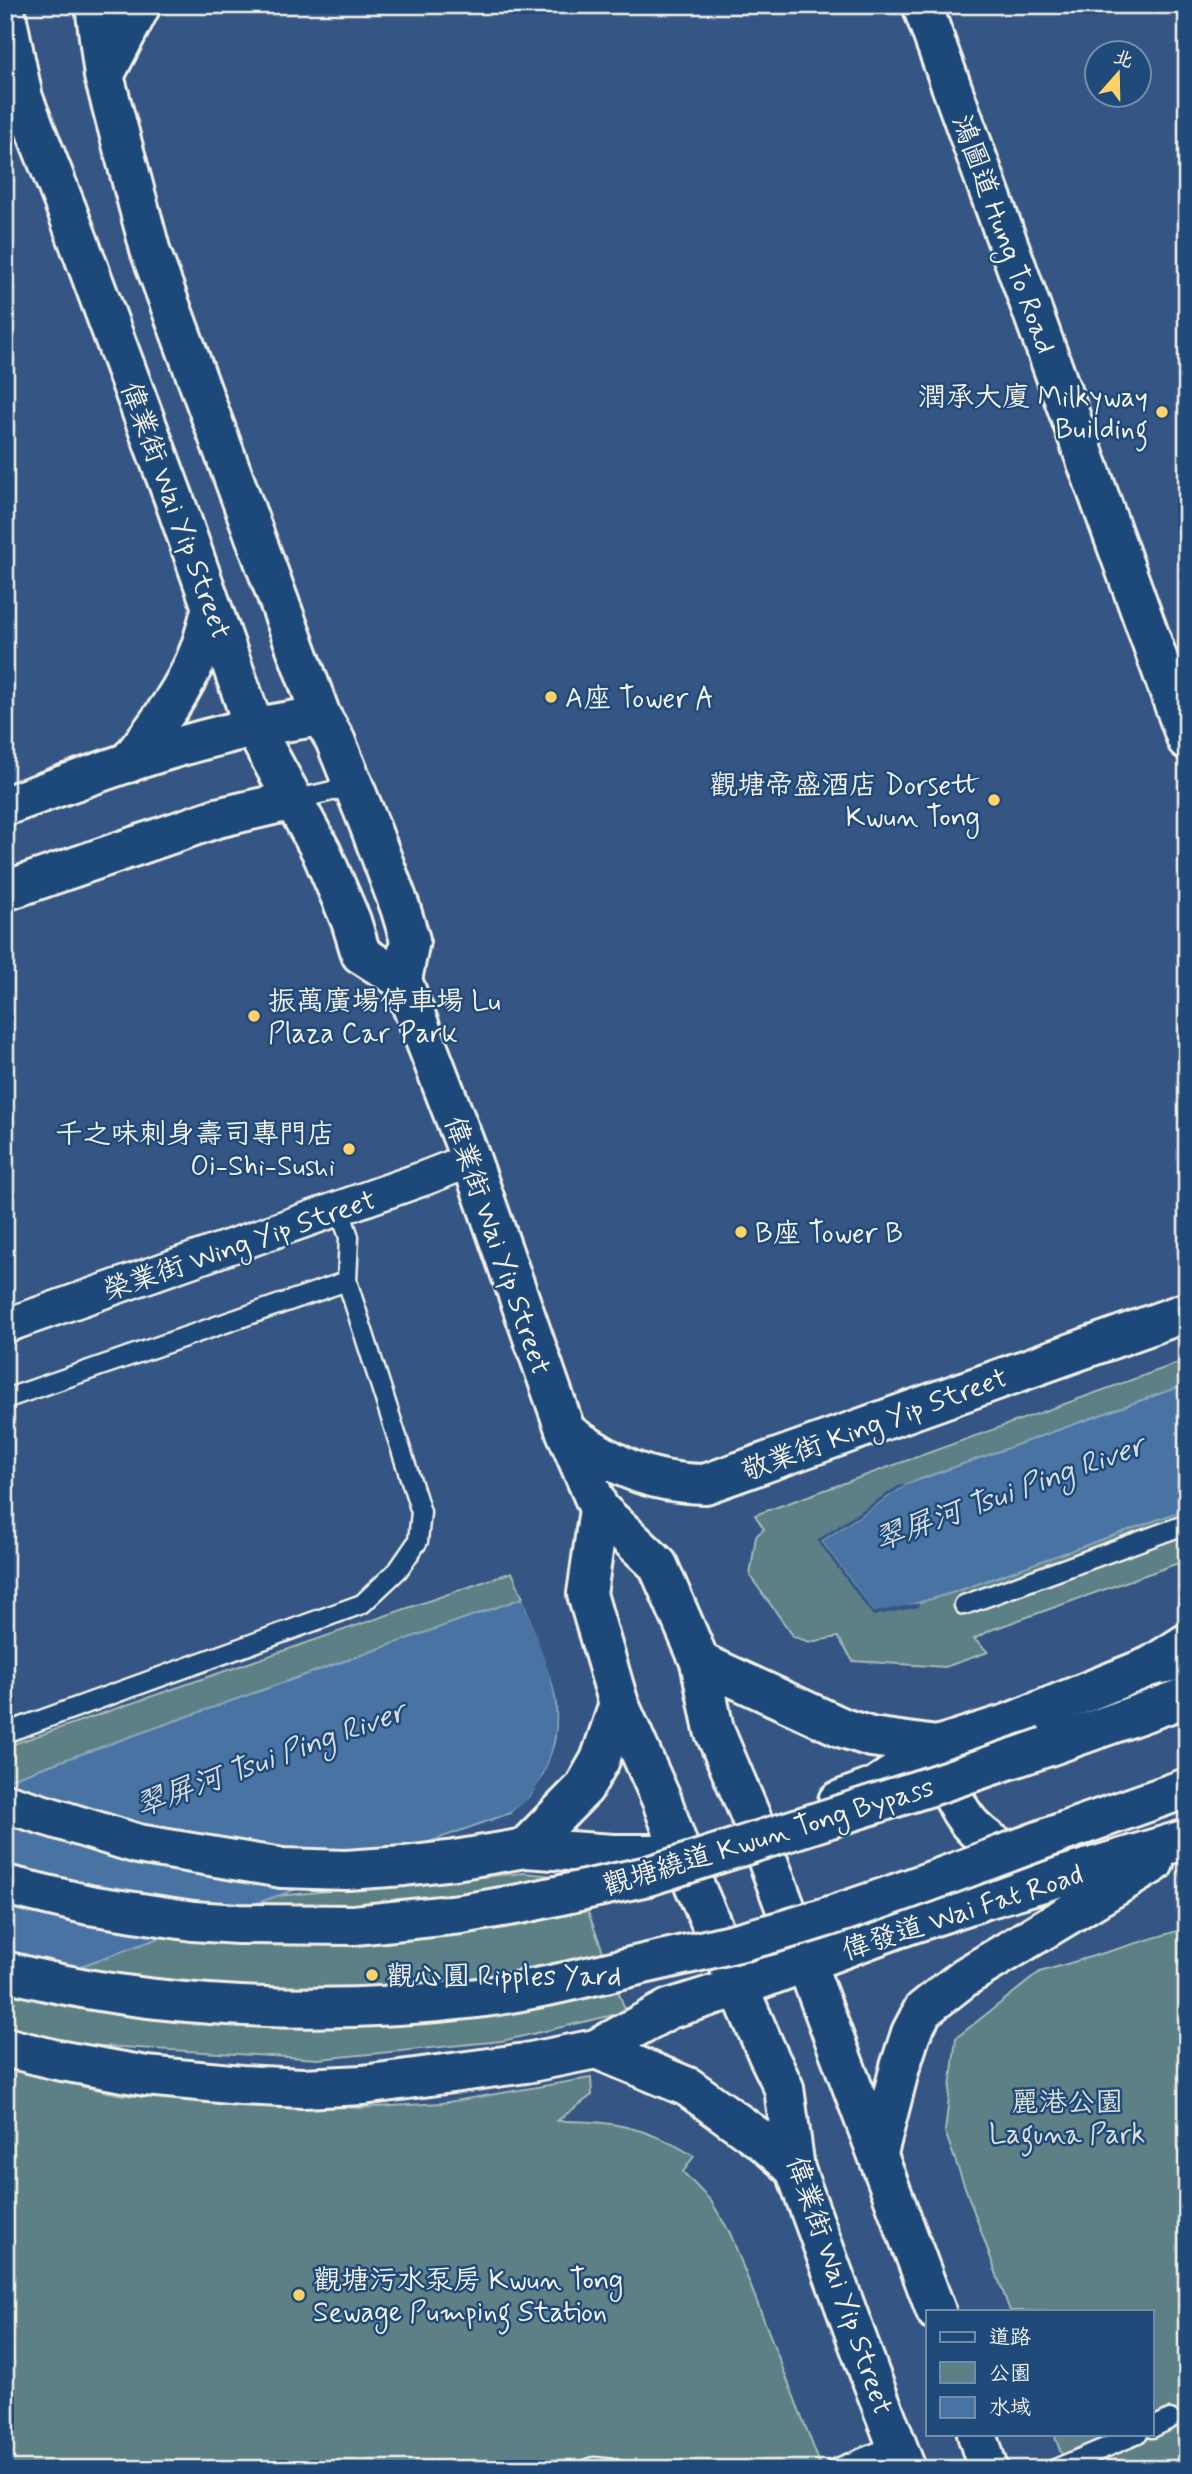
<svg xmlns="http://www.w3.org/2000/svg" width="1192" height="2474" viewBox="0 0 1192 2474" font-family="Mynerve,'LXGW WenKai TC',sans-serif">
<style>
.green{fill:#5c8085;stroke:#a8b8b6;stroke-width:2}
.water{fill:#4873a2;stroke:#8da5be;stroke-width:2}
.pier{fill:#355684}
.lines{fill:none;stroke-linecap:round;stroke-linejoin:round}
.service-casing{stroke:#f4f1e8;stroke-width:23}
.minor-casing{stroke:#f4f1e8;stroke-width:38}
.tertiary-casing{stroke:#f4f1e8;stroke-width:44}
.secondary-casing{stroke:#f4f1e8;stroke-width:44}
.motorway-casing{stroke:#f4f1e8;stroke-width:44}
.service{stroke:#1f4a7a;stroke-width:18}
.minor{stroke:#1f4a7a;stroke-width:33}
.tertiary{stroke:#1f4a7a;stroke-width:38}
.secondary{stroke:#1f4a7a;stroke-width:38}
.motorway{stroke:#1f4a7a;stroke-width:38}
.motorway-bridge-casing{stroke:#f4f1e8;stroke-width:44;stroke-linecap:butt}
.motorway-bridge{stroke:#1f4a7a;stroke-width:38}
.poi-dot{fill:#ffd166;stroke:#1f4a7a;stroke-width:2.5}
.labels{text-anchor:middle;stroke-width:5;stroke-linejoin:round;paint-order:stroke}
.street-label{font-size:28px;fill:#f4f1e8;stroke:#1f4a7a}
.poi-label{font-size:28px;fill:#f4f1e8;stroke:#1f4a7a;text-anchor:start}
.park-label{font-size:28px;fill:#dde0d9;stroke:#1f4a7a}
.water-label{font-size:30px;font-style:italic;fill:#dadede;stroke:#1f4a7a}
</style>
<rect width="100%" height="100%" fill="#355684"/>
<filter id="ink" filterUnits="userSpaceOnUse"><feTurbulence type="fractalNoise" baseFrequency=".0143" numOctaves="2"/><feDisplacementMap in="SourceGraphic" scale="14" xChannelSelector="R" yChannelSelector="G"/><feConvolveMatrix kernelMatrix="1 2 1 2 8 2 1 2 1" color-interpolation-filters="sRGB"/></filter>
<g filter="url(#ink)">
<path class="green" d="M1187 1360V1560L991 1630 974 1639 988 1652 945 1667 853 1661 838 1637 810 1642 794 1637 750 1576 756 1536 764 1529 755 1515Z
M512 1572 523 1598 5 1781V1747Z
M524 1873 575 1878 626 2012 502 2041 319 2059 89 2045 80 2086 123 2095 359 2108 442 2103 591 2078 592 2095 557 2121C610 2120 647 2127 694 2156L683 2172 711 2201 730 2233 822 2469H5V1993L276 1896Z
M1187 1928V2469H1067L1054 2434H1152V2311H1010L945 2132 956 2038 1040 1972Z"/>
<path class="water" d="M1187 1384V1509L955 1592 897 1609 874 1613 821 1541 907 1484Z
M523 1598C543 1654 571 1703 548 1763 544 1774 538 1787 531 1796 525 1803 517 1808 510 1813L5 1993V1781Z"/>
<path class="pier" d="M907 1484 821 1541 874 1612 919 1603V1607L873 1616 817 1540 898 1486Z
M526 1597 557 1683 561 1706 560 1741 547 1776 534 1798 520 1810 510 1813 531 1796 544 1774 556 1741 558 1707 553 1684 523 1598Z"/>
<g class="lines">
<g class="service-casing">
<path id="service" d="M294 800 353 786
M5 1399 347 1281
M964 1605 1187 1524
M5 1733 362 1604 398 1570 418 1541 421 1512 347 1281 349 1237 339 1208
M1152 2428 1170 2419
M589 2469 594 2467 614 2469
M835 2469 897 2444
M1055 2469 1138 2434"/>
</g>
<g class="minor-casing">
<path id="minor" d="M5 1326 422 1179 471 1160"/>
</g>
<g class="tertiary-casing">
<path id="tertiary" d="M922 5 1187 740
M5 806C78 780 151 752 226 734 257 726 289 721 321 716
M5 891 217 818 294 800"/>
</g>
<g class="secondary-casing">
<path id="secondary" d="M95 5 104 76 151 253 321 716 335 740 369 824 400 907 410 940 402 980 471 1160 566 1432 599 1509 658 1565 700 1662 714 1730 756 1829 936 2311
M5 10 23 98 68 213 173 496 254 728 321 851 351 921 361 954 402 980
M104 76 141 5
M128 763C155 728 185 691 200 649 205 635 208 621 212 607
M566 1432C614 1465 645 1483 705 1484L1187 1312
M599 1509 587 1594 619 1704 662 1801 681 1854 768 2055 784 2088 795 2169 870 2375 906 2469
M700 1662 843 1728 871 1737 937 1746
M938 1749C945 1770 951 1798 964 1816 980 1840 1008 1852 1032 1864
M838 1801 875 1787 937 1746 1007 1724 1151 1666 1182 1660
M739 1987 898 1928 986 1899 1187 1839
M878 2153 900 2067 911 2033 923 2010 965 1977 1154 1863
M977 2434 988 2469"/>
</g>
<g class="motorway-casing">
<path id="motorway" d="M1151 1666 1187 1643
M1046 1747 1187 1697
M5 1803 138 1844 282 1868 346 1870 404 1866 455 1860 525 1848 613 1854H681
M1077 1827 1187 1788
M525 1848 584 1788 600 1760 619 1704
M5 1885 89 1905 193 1921
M5 2047 57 2060 146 2076 241 2085 303 2088 363 2085 526 2063 596 2049 669 2009 739 1987
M596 2049 688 2087 764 2142 795 2169"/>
</g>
<use href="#service" class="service"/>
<use href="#minor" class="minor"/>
<use href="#tertiary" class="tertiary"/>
<use href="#secondary" class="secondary"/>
<use href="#motorway" class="motorway"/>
<g class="motorway-bridge-casing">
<path id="motorway-bridge" d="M193 1921 238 1924 354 1925 461 1914 520 1904 648 1876 934 1785 1046 1747
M5 1971C152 2010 327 2016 478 1998 531 1991 582 1978 635 1966 696 1952 758 1939 817 1920 905 1893 991 1858 1077 1827"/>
</g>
<use href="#motorway-bridge" class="motorway-bridge"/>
</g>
</g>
<g class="poi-dot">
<circle cx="1162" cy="412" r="7"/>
<circle cx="551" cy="697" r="7"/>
<circle cx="994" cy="800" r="7"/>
<circle cx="254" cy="1016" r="7"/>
<circle cx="349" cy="1149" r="7"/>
<circle cx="741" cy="1232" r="7"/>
<circle cx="372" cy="1975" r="7"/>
<circle cx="299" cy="2295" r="7"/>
</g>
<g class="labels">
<g class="street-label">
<text transform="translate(1005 234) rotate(70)" y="10">鴻圖道 Hung To Road</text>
<text transform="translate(177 510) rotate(70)" y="10">偉業街 Wai Yip Street</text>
<text transform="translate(239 1244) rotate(-19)" y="10">榮業街 Wing Yip Street</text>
<text transform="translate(499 1245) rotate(71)" y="10">偉業街 Wai Yip Street</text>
<text transform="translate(874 1423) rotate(-20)" y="10">敬業街 King Yip Street</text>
<text transform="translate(768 1835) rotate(-17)" y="10">觀塘繞道 Kwun Tong Bypass</text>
<text transform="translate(962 1911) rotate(-18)" y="10">偉發道 Wai Fat Road</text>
<text transform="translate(841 2285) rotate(71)" y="10">偉業街 Wai Yip Street</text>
</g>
<g class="poi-label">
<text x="1148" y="406" text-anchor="end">潤承大廈 Milkyway<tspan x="1148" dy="32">Building</tspan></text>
<text x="565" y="707">A座 Tower A</text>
<text x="980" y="794" text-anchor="end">觀塘帝盛酒店 Dorsett<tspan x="980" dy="32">Kwun Tong</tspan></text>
<text x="268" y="1010">振萬廣場停車場 Lu<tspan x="268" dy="32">Plaza Car Park</tspan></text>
<text x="335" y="1143" text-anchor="end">千之味刺身壽司專門店<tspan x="335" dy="32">Oi-Shi-Sushi</tspan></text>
<text x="755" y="1242">B座 Tower B</text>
<text x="386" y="1985">觀心圓 Ripples Yard</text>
<text x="313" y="2289">觀塘污水泵房 Kwun Tong<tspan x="313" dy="32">Sewage Pumping Station</tspan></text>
</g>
<g class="park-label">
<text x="1067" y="2111">麗港公園<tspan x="1067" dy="32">Laguna Park</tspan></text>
</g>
<g class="water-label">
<text transform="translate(1009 1492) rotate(-20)" y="10">翠屏河 Tsui Ping River</text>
<text transform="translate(270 1758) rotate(-20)" y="10">翠屏河 Tsui Ping River</text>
</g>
</g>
<rect width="1192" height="2474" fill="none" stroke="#1f4a7a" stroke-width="28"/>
<rect x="14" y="14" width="1164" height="2446" fill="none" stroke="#f4f1e8" stroke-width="2.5" filter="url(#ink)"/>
<rect x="926" y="2310" width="228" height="126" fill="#1f4a7a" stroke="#748da6" stroke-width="2"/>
<rect x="940" y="2332" width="35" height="10" fill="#1f4a7a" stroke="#748da6" stroke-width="2"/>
<text x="989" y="2344" font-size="21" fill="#f4f1e8">道路</text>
<rect x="940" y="2362" width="35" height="21" fill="#5c8085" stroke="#748da6" stroke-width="2"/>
<text x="989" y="2380" font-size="21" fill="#f4f1e8">公園</text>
<rect x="940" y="2397" width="35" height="21" fill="#4873a2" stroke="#748da6" stroke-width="2"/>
<text x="989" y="2414" font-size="21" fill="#f4f1e8">水域</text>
<g transform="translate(1118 74) rotate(20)"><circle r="33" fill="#1f4a7a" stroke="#748da6" stroke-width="2"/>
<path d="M0-5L12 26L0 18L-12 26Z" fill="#ffd166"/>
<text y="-10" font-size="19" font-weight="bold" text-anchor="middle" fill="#f4f1e8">北</text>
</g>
</svg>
